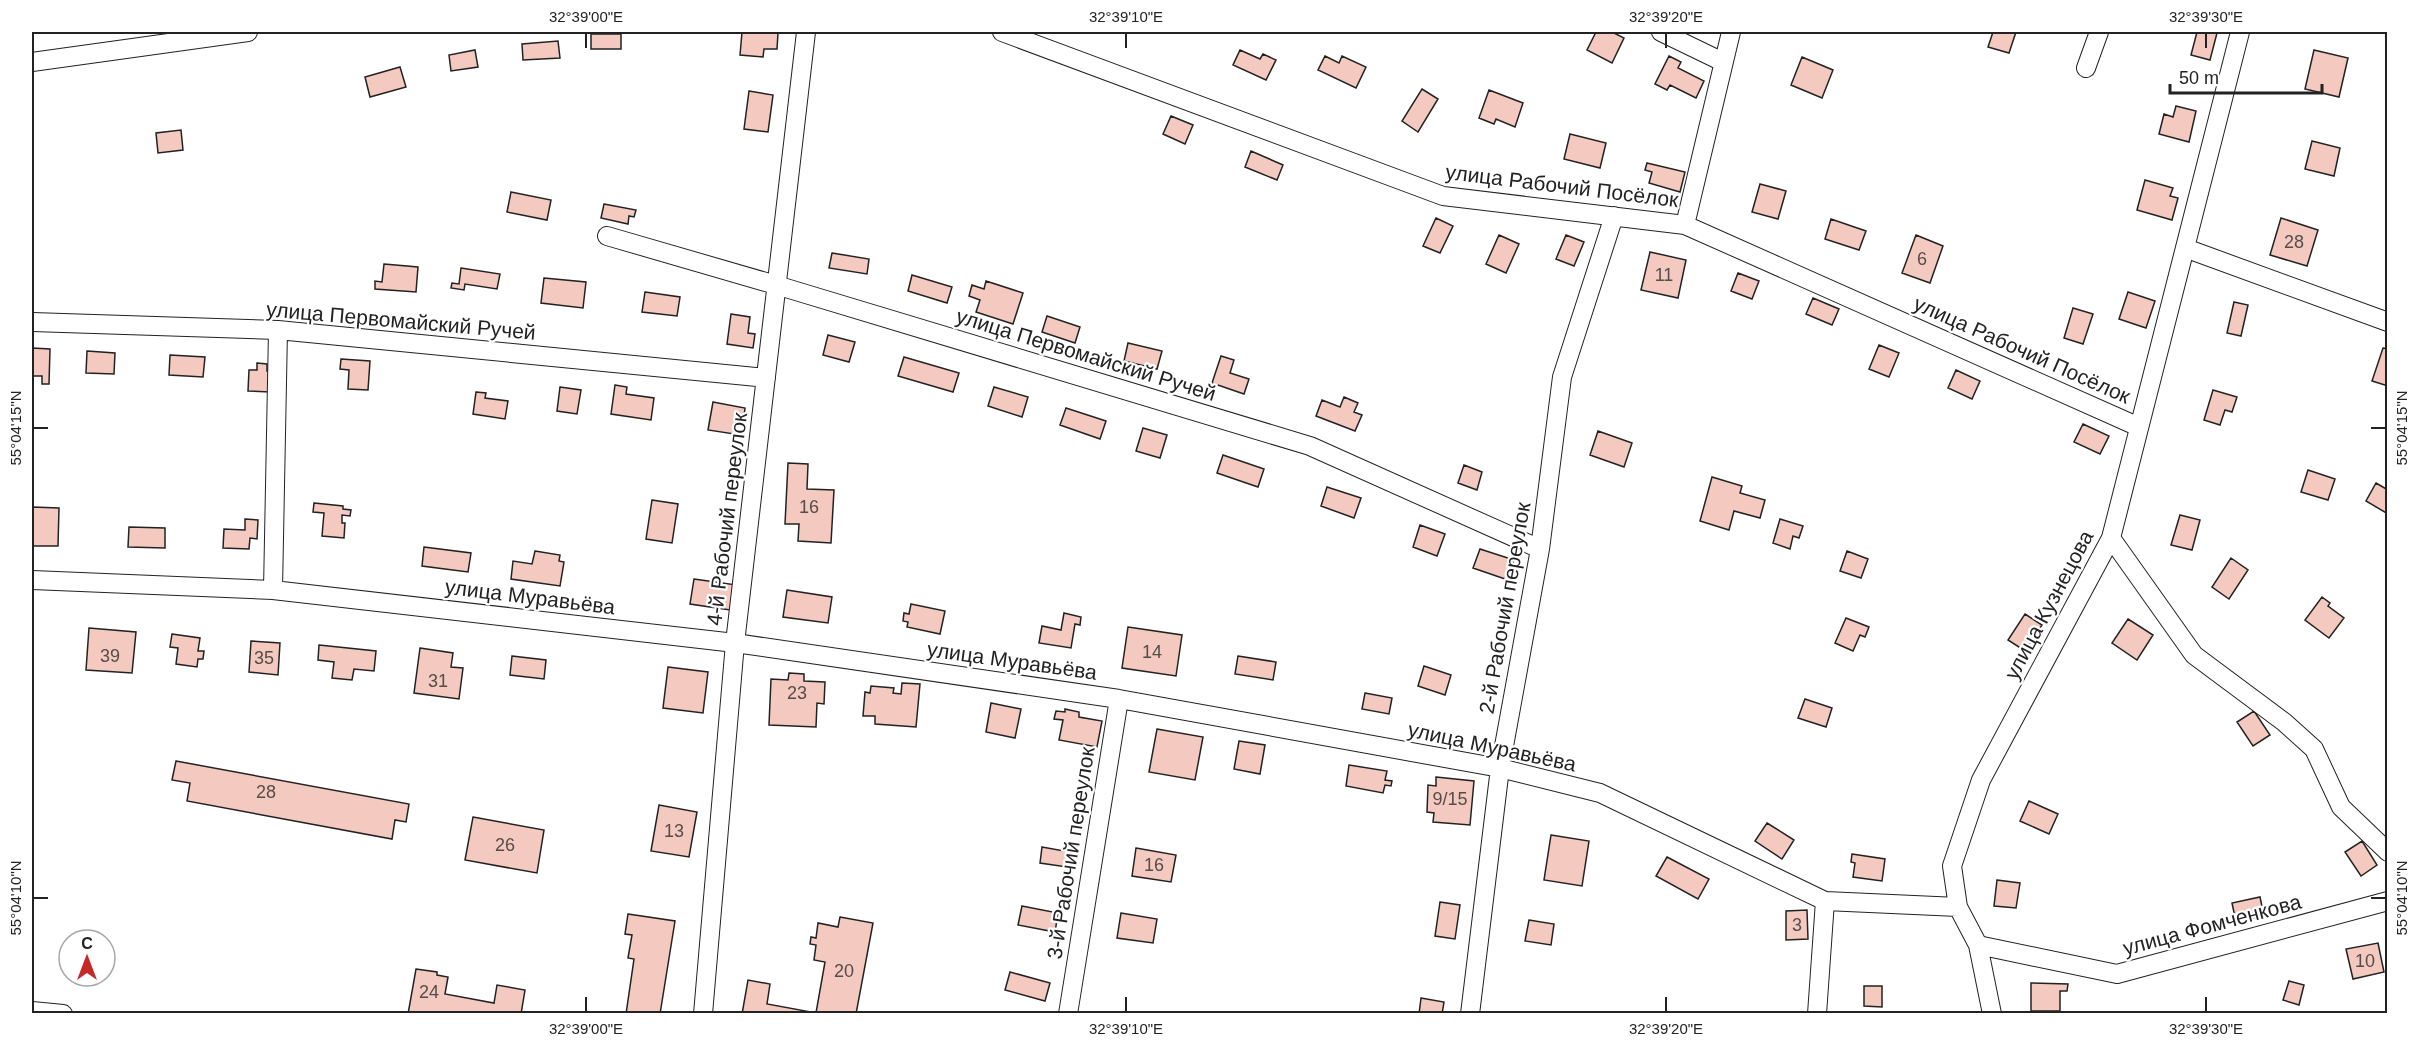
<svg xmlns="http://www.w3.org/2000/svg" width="2419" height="1045" viewBox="0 0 2419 1045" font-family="Helvetica,sans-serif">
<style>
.building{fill:#f3c9c0;stroke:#222;stroke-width:1.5}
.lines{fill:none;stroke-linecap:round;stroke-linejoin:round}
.minor-casing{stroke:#222;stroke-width:20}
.minor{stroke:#fff;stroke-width:18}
.ticks{fill:none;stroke:#222;stroke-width:2}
.labels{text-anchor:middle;stroke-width:4.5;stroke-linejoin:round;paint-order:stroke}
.number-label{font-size:18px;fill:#564c4a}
.street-label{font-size:21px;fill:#222;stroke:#fff}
.neatline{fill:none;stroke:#222;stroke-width:2}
.ticks-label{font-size:15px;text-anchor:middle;fill:#222}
</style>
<rect width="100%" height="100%" fill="#fff"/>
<path class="building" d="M742 32 778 33 777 49H764L763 57 740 55Z
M1596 32H1612L1624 38 1612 63 1587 50Z
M1993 32H2016L2009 53 1988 47Z
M2197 32 2217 33 2210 60 2191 55Z
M591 34H621V49H591Z
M558 41 560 58 523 60 522 44Z
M475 50 478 67 451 71 449 55Z
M1240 50 1260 59 1263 54 1276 60 1266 80 1233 65Z
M2314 50 2348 58 2339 97 2305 89Z
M1325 56 1339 63 1342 56 1366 67 1356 88 1318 70Z
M1669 56 1681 62 1678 68 1704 81 1696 98 1670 85 1667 90 1655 84Z
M1802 57 1833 70 1822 98 1791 85Z
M400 67 406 87 370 97 365 77Z
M1422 89 1438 99 1418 132 1402 121Z
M1489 90 1523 103 1515 127 1496 119 1494 124 1479 118Z
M749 91 773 95 768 132 744 129Z
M2176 106 2196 111 2189 142 2159 134 2164 114 2173 117Z
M1171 116 1193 125 1185 144 1163 134Z
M181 130 183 150 158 153 156 133Z
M1570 134 1606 143 1600 168 1564 159Z
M2312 141 2340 148 2334 176 2305 169Z
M1251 151 1283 165 1277 180 1245 167Z
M1647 163 1685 172 1680 192 1649 183 1652 172 1645 170Z
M2145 180 2173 188 2170 196 2178 198 2172 220 2137 210Z
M1760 184 1786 191 1778 219 1752 212Z
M511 192 551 200 547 220 507 212Z
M604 204 636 210 634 217 629 216 628 224 601 218Z
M1436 218 1453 226 1440 253 1423 246Z
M2281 218 2318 230 2307 266 2270 255Z
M1831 219 1866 231 1859 250 1825 239Z
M1499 235 1519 244 1506 273 1486 264Z
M1566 235 1584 242 1574 266 1556 259Z
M1916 235 1943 246 1930 283 1902 273Z
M1650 252 1686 260 1678 298 1641 290Z
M832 253 869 259 867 274 829 268Z
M384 264 418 267 416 292 375 289V281L382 282Z
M461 268 500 274 497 289 465 284 464 290 451 288 452 283 459 284Z
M1738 273 1759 281 1752 299 1731 291Z
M912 275 952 287 947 303 908 291Z
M544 278 586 282 583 308 541 303Z
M986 281 1023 293 1013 324 976 312 980 300 969 296 972 285 984 289Z
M645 292 680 297 677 316 642 312Z
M2128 292 2155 301 2146 328 2119 319Z
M1813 298 1839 309 1832 325 1806 314Z
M2234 302 2248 305 2241 336 2227 333Z
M2073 308 2093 314 2083 344 2064 338Z
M731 314 750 317 748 333 755 334 753 348 727 344Z
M1047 316 1080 327 1075 343 1042 332Z
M828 335 855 342 849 362 823 355Z
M1128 343 1162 351 1157 369 1124 361Z
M1879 345 1899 353 1889 377 1869 369Z
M32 348 50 349 49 384H42V376H32Z
M2383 348 2388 349V386L2372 381Z
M87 351 115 353 114 374 86 373Z
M170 355 205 357 203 377 169 375Z
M1221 356 1234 360 1230 373 1249 379 1244 394 1212 383Z
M904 357 959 373 953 392 898 376Z
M341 359 370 361 368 390 348 389 349 370 340 369Z
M257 363 267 364V371H271L270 392 248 391 249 370H257Z
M1956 370 1980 381 1972 399 1948 388Z
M615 385 627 387 626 394 654 398 651 420 611 414Z
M560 387 581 390 577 414 557 411Z
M994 387 1028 397 1022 417 988 406Z
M2213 390 2237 397 2232 412 2225 410 2220 425 2204 420Z
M476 392 486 393 485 398 508 401 505 419 473 414Z
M1344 397 1358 403 1354 412 1362 415 1355 431 1316 416 1322 400 1340 407Z
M713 402 745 408 744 417 737 416 734 434 708 430Z
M1066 408 1106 421 1100 439 1060 425Z
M2083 424 2109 436 2100 454 2074 442Z
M1143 428 1167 435 1160 458 1136 451Z
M1598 431 1632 443 1624 467 1590 455Z
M1223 455 1264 469 1258 487 1217 473Z
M788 463 808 464 807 489 834 490 831 543 798 541 799 524H785Z
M1464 465 1482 472 1477 490 1458 483Z
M2308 470 2335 479 2328 500 2301 492Z
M1712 477 1742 486 1740 493 1765 500 1760 518 1734 511 1729 530 1700 521Z
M2376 483 2388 490V514L2366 501Z
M1327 487 1361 498 1354 518 1321 506Z
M652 500 678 504 672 543 646 539Z
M314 503 343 506V509L351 510 350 516 342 515V523H345L344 538 322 536 324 513 313 512Z
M32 507 59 508 58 546H32Z
M2180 515 2200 520 2192 550 2171 545Z
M245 519 258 520 257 539 250 538 249 549 223 548 224 529 245 530Z
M1780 519 1803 526 1799 538 1793 536 1790 549 1773 543Z
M1420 525 1445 534 1437 556 1413 547Z
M129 527 165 528V548L128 547Z
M424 547 471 553 468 572 422 566Z
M1480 549 1514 560 1508 580 1473 568Z
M535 551 560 555 559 561 564 562 560 586 511 579 513 561 532 564Z
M1847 551 1868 559 1861 578 1840 571Z
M2231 558 2248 570 2229 599 2212 587Z
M694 579 737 585 730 610 690 604Z
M787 590 832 597 828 623 783 617Z
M2322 597 2330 603 2328 606 2344 618 2329 638 2305 620Z
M911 604 945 611 940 634 907 627 908 622 903 621 904 613 909 614Z
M1064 613 1081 617 1080 625 1075 624 1071 648 1039 643 1042 626 1061 630Z
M2025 614 2042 625 2025 651 2008 640Z
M1846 618 1869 627 1865 637 1860 635 1853 651 1835 643Z
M2128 619 2153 635 2137 660 2112 643Z
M1128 627 1182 635 1176 676 1122 668Z
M89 628 136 632 132 673 86 670Z
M172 634 200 638 198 651H204L203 659H198L197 667 176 664 178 648 170 647Z
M251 641 280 643 278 675 249 672Z
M319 645 376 651 374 671 354 669 352 680 332 678 334 662 318 660Z
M420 648 453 653 451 667 463 668 459 699 414 693Z
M512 656 546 660 544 679 510 675Z
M1238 656 1276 662 1273 680 1235 674Z
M1424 666 1451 675 1445 695 1418 686Z
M668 667 708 672 703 713 663 708Z
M789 673 804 674V681L825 682 824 704 817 703 816 727 769 725 771 679 788 680Z
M902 683 920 684 916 727 875 724V716H863L865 692 870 693 871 686 894 688 893 693 901 694Z
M1365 693 1392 698 1389 714 1362 709Z
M1805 699 1832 708 1826 727 1798 718Z
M991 703 1021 709 1015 738 986 732Z
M1065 709 1079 712V717L1102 721 1097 747 1059 740 1063 720 1054 719 1056 711 1065 712Z
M2254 711 2270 735 2253 746 2237 722Z
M1157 729 1203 737 1195 780 1149 772Z
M1239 741 1265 745 1260 774 1234 769Z
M176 761 409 804 406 822 395 820 392 839 187 801 190 783 172 780Z
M1349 765 1387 771 1385 780 1392 781 1391 786 1385 785 1383 793 1346 786Z
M1436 777 1474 781 1470 825 1433 822 1434 813 1427 812 1428 785 1436 786Z
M2029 801 2058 814 2049 834 2020 821Z
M659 805 697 812 689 857 651 851Z
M473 817 544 830 537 873 465 860Z
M1767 823 1794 840 1782 859 1755 841Z
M1551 835 1589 841 1582 886 1544 880Z
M2362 841 2377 865 2361 876 2345 852Z
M1042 847 1070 852 1067 867 1040 863Z
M1136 848 1176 855 1171 882 1132 876Z
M1852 854 1885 859 1882 881 1853 877 1855 863 1851 862Z
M1667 857 1709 879 1698 899 1656 876Z
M1997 880 2020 883 2016 908 1994 906Z
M2260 897 2264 916 2236 922 2232 903Z
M1440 902 1460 905 1455 939 1435 936Z
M1022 906 1058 913 1055 932 1018 925Z
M1807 910 1808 939 1786 940V911Z
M1121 913 1157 919 1153 943 1117 938Z
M628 914 675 921 660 1014H626L634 959 628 958 632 935 625 934Z
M840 917 873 923 856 1014H742L748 980 770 984 767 1004 816 1013 825 962 814 960 816 945 810 944 811 937 816 938 818 923 838 927Z
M1529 920 1554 924 1551 945 1525 941Z
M2378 943 2384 972 2353 979 2346 949Z
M416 969 437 972V975L448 977 445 994 494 1003 497 985 525 990 521 1014H408Z
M1010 972 1050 983 1045 1001 1005 990Z
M2289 981 2304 985 2299 1005 2283 1000Z
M2031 983 2068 984 2067 991H2060V1011H2031Z
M1864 986H1882V1007L1864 1006Z
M1421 998 1444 1002 1442 1014H1419Z"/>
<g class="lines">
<g class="minor-casing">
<path id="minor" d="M1002 32 1443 196 1685 225 2139 427
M1661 32 1723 62
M32 62 248 32
M2086 68 2099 32
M1685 225 1731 32
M607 236 776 285 1310 446 1540 549
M2185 248 2388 322
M32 322 278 330 766 378
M2111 538 2194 655 2284 722 2314 749 2341 807 2388 852
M32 580 273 590 735 643 1119 699 1500 768 1600 793 1825 901 1958 907
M273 590 278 330
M1978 945 2117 974 2388 901
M32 1011 63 1014
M703 1014 735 643 806 32
M1068 1014 1119 699
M1470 1014 1500 768 1540 549 1562 377 1614 216
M1817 1014 1825 901
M1992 1014 1978 945 1958 907 1952 866 1981 780 2111 538 2240 32"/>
</g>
<use href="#minor" class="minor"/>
</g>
<path class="ticks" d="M586 33V48M1126 33V48M1666 33V48M2206 33V48M33 428H48M2371 428H2386M33 898H48M2371 898H2386M586 997V1012M1126 997V1012M1666 997V1012M2206 997V1012"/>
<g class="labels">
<g class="number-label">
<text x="2294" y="248">28</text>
<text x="1922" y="265">6</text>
<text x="1664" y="281">11</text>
<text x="809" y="513">16</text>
<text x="1152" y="658">14</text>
<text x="110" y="662">39</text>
<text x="264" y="664">35</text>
<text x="438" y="687">31</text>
<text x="797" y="699">23</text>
<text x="266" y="798">28</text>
<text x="1450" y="805">9/15</text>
<text x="674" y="837">13</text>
<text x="505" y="851">26</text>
<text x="1154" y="871">16</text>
<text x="1797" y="931">3</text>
<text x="2365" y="967">10</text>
<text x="844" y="977">20</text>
<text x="429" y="998">24</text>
</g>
<g class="street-label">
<text transform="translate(1562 186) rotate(7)" y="7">улица Рабочий Посёлок</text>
<text transform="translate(401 321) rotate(5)" y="7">улица Первомайский Ручей</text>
<text transform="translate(2022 350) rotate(24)" y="7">улица Рабочий Посёлок</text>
<text transform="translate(1086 355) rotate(17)" y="7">улица Первомайский Ручей</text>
<text transform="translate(727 519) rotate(-83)" y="7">4-й Рабочий переулок</text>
<text transform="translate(530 597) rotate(7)" y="7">улица Муравьёва</text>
<text transform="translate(2049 605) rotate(-62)" y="7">улица Кузнецова</text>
<text transform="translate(1505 608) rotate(-80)" y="7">2-й Рабочий переулок</text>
<text transform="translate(1012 661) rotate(8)" y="7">улица Муравьёва</text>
<text transform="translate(1492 747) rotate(12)" y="7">улица Муравьёва</text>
<text transform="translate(1071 853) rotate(-81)" y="7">3-й Рабочий переулок</text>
<text transform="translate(2212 925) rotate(-15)" y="7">улица Фомченкова</text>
</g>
</g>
<rect width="2419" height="1045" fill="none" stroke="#ffffff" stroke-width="66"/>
<g transform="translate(87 958)"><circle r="28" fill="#ffffff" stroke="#a7a7a7" stroke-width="1.5"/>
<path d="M0-4.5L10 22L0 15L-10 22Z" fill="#c62828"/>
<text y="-9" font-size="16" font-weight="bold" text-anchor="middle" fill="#222222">С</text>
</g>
<path d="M2170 84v9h152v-9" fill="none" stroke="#222222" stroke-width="3"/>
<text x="2179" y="84" font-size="18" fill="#222222" stroke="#ffffff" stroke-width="4.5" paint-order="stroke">50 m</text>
<rect x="33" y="33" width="2353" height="979" class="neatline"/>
<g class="ticks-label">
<text x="586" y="22">32°39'00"E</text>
<text x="1126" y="22">32°39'10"E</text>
<text x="1666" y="22">32°39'20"E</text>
<text x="2206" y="22">32°39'30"E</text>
<text transform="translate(16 428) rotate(-90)" y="5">55°04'15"N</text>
<text transform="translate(2402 428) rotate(-90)" y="5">55°04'15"N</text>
<text transform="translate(16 898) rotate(-90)" y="5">55°04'10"N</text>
<text transform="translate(2402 898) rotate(-90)" y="5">55°04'10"N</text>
<text x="586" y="1034">32°39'00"E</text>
<text x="1126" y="1034">32°39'10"E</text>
<text x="1666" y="1034">32°39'20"E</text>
<text x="2206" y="1034">32°39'30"E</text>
</g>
</svg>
